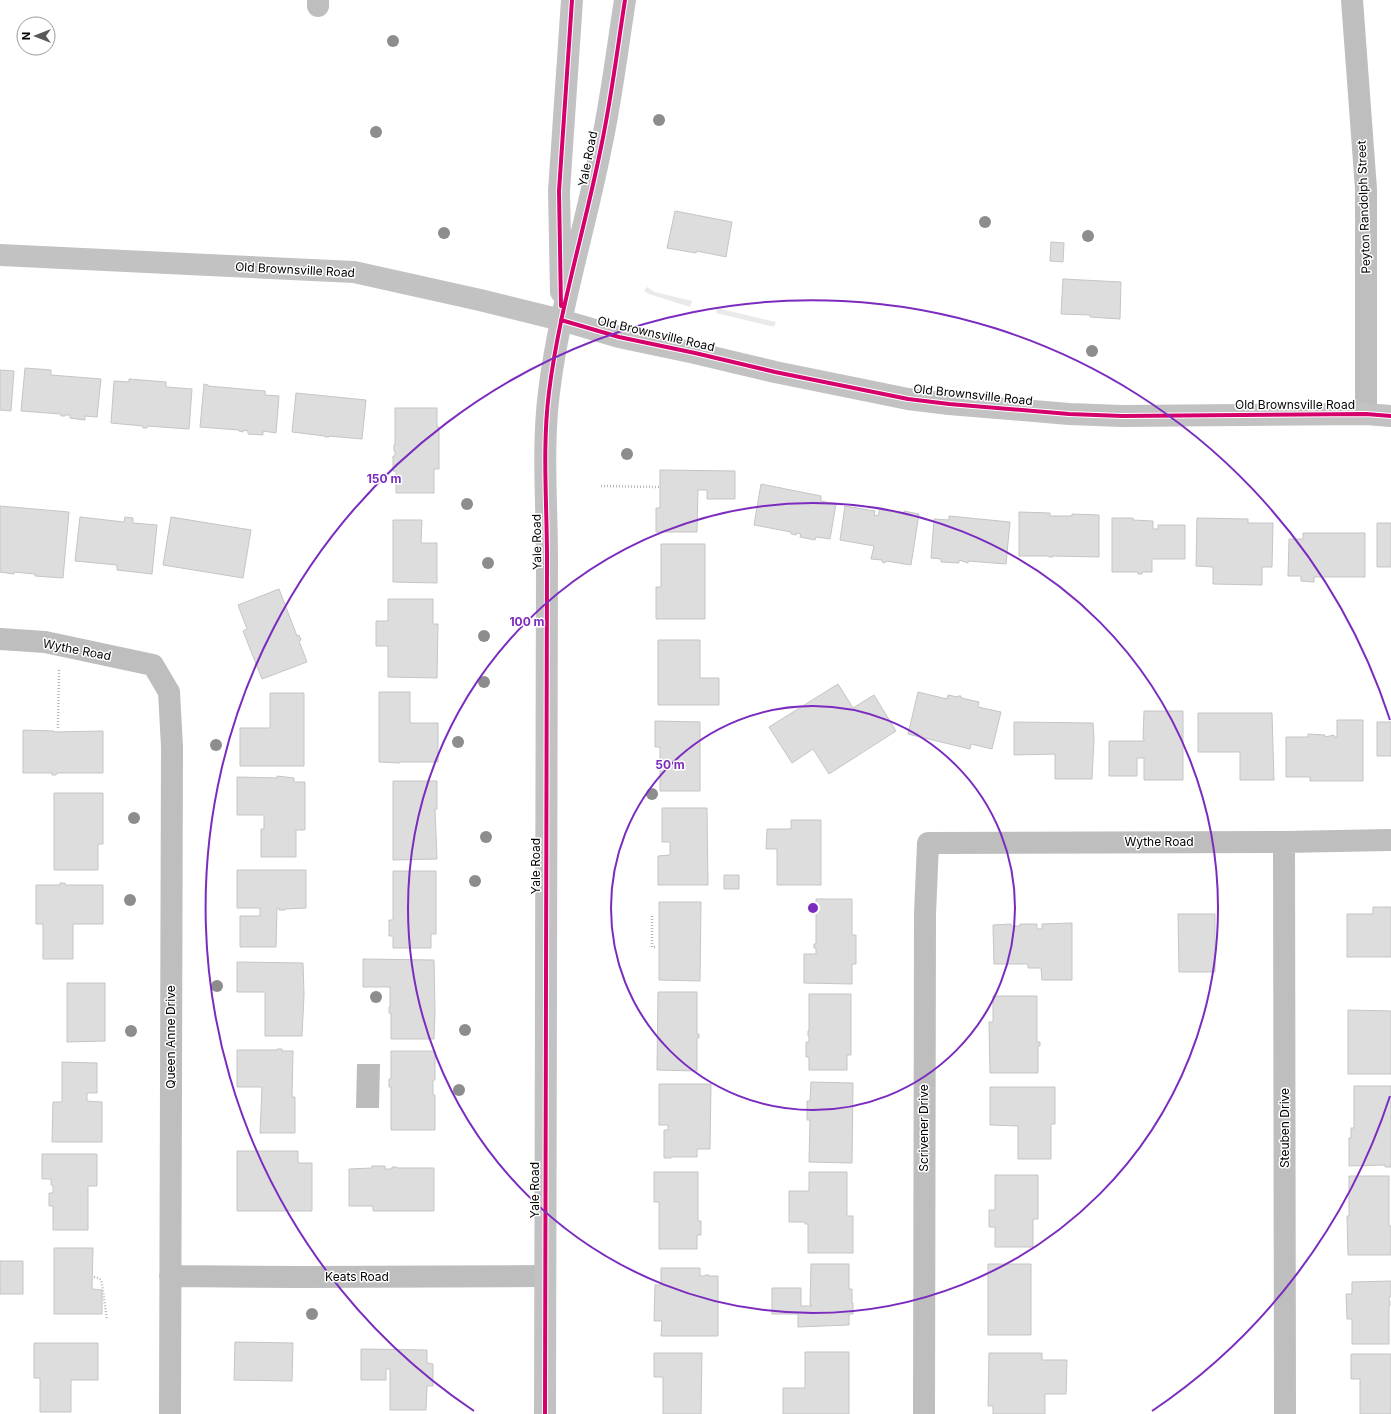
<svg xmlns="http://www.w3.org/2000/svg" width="1391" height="1414" viewBox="0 0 1391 1414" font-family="Inter,sans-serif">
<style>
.green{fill:#eaeaea}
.water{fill:#bcbcbc}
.building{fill:#ddd;stroke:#c5c5c5}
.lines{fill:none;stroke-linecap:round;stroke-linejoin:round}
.path{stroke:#b8b8b8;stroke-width:2.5;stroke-dasharray:1 2;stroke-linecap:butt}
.minor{stroke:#bebebe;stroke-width:22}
.secondary{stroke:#c2c2c2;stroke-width:22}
.cycleway-casing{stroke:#fff;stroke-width:6}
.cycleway{stroke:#d6006c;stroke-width:4}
.tree{fill:#8d8d8d}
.ring{fill:none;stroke:#7b2cbf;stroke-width:2}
.labels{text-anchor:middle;stroke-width:3;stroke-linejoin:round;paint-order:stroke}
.street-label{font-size:12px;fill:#000;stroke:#fff}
.centre{fill:#7b2cbf;stroke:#fff;stroke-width:2}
.ring-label{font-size:12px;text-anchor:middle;font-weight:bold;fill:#7b2cbf;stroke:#fff;stroke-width:3;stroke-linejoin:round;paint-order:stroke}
</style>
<rect width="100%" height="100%" fill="#fff"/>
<path class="green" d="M647 287 655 292 692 301 690 307 649 294 644 291Z
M717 308 776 322 774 327 716 313Z"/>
<path class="water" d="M357 1064H380L379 1108H356Z"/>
<path class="building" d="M675 211 732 222 726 257 697 251 696 253 667 248Z
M1051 242 1064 243 1063 262 1050 261Z
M1063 279 1121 282 1120 319 1090 317V315L1061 314Z
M25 368 51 370V375L101 379 97 417 85 416V420L70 418V415H65V416H61V414L21 411Z
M0 370 14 371 11 411 0 410Z
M129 379 166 382V387L192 389 189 429 147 426V428H143V426L111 423 114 381 129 382Z
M204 384 208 385V386L265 391V395L279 396 276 433 263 431V435L248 434V431L243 430V432L239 431V430L200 427Z
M296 393 366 400 362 439 329 436V437H325V436L292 432Z
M395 408H437V427H439V469H434V493H396V471H393V456H395V451H394V445H395Z
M660 470 735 471V499H707V490H698L697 532H656V508H660Z
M761 484 821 496V501L836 504 830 539 816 537 815 540 800 537 801 534 796 533V535L791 534V532L754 525Z
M0 506 69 512 63 578 35 576V574L14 572V574L0 572Z
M845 506 875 511 874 515 878 516 880 509 904 514V511L919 514 911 565 886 561 885 563 882 562V560L871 559 874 546 840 540Z
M1019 512 1050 513V516H1072V514L1099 515V557L1053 556V557H1049V556H1019Z
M949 516 1010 522 1006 564 968 561V563L959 560V563L941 562V559L931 558 934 519 949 520Z
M80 517 124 522 125 517 133 518V523L157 525 152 574 117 570V565L75 561Z
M171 517 251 530 243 578 163 565Z
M1112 518H1133V520L1153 521V529H1158V525H1185V559H1152V572H1142V574H1138V572H1112Z
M1197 518 1248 519V523H1273L1272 567H1262V585L1213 584V567L1196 566Z
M393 520H422L421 543H437V583L393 582Z
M1377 523H1391V567H1377Z
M1303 533H1365V577H1314V582L1301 581V576H1288L1289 539H1303Z
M661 544H705V619H656V587H661Z
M279 589 297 636 299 635 301 640 299 641 307 662 262 679 243 631 247 629 238 605Z
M388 599H433V624H438L437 678 388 677V646H376V621H388Z
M658 640H700V678H719V705H658Z
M838 684 853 708 874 695 896 731 829 774 813 749 792 763 769 727Z
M379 692H410V723H438V762H400V763L379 762Z
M918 692 947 699 948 695 958 697V696H961V698L979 702 978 707 1001 712 992 749 971 744 970 749 908 734Z
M270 693H304V766H240V728H270Z
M1144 711H1183V780H1144V758H1137V776H1109V741H1144V739H1143Z
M1198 713H1272L1274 780H1240V752H1198Z
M1337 720H1363V781H1310V777H1286V737H1308V734L1325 735V737L1334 735V737H1337Z
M655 721 700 722V791H660V747H655Z
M1014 722 1093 723 1094 739 1092 779H1055V754L1014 755Z
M1377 722H1391V756H1377Z
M23 730 54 731V732L103 731V773H57L56 775H52V773H23Z
M277 776 294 778V782H305V830H296V857H261V829H264V815H237V777L277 778Z
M393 781H437V809H435L437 859 393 860Z
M54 793H103V844H98V870H54Z
M662 808H707L708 885H658V856L670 855V842H662Z
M791 820H821V885H777V849H766L767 829H791Z
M237 870H306V908L285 909V910H279V908H277L276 947H240V916H260V908H237Z
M393 871H436V934H431V948H393V936H389V920H393Z
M724 875H739V889H724Z
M60 883H65V885H103V924H73V959H43V924H36V885H60Z
M816 899H852V935H856V964H852V984L804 983V954H816V948H814V944H816Z
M659 902H701L700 981 659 980Z
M1373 907H1391V957H1347V914H1373Z
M1178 914H1215V972H1179Z
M1072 923V980H1042L1041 968H1028V964H994L993 925 1011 924V926H1020V924H1037V929H1042V924Z
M363 959 434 960 435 1013 434 1039H391V1013H389V1007H390V987H363Z
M237 962 303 963 304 995 302 1036H265V992H237Z
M67 983H105V1041L67 1042Z
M658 992H697V1034H699V1038H697V1071L657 1070Z
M809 994H851V1055H847V1070H809V1057H806V1042H809V1036H808V1031H809Z
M993 996H1037V1042H1040V1046H1038V1073H990L989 1022H993Z
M1348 1010 1391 1011V1074H1348Z
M277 1049H282V1051H293L292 1097H295V1133H260L262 1087H237V1050H277Z
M391 1051H435V1080H433V1095H435V1130H391V1087H389V1079H391Z
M62 1062 97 1063V1093H87V1101L102 1102V1142H52L53 1102H62Z
M811 1082 853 1083 852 1163 809 1162 810 1120H807V1101H810Z
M659 1084H711L710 1149H697V1157H671V1158H664V1130H668V1125H659Z
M1354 1086H1391V1167H1385V1165L1349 1166V1138H1351V1128H1354Z
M990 1087H1055V1124H1051V1159H1018V1126L990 1125Z
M237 1151H298V1163H312V1211H237Z
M42 1154H97V1186H88V1230H53V1206H49V1193H53V1185H51V1179H42Z
M372 1166H385V1169H392V1167H397V1168H434V1211H373V1206H349V1169L372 1168Z
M654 1172H698V1221H701V1235H697V1249H659V1202H654Z
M809 1172H847V1216H853V1253H808V1224H805V1222H789V1191H809Z
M995 1175H1038V1219H1033V1247H995V1227H989V1210H995Z
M1349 1176H1389V1226H1391V1255H1348L1347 1216H1349Z
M54 1248H93L92 1289 102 1290V1314H54Z
M0 1261H23V1294H0Z
M811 1264H849V1289H852V1303H853V1314H849V1325L798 1327V1314H772V1288H801V1306H812L810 1305Z
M988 1264H1031V1335H988Z
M661 1268H700V1276H705V1275H709V1276H718V1336H661L662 1321H654L655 1285H661Z
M1391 1281V1297H1389V1301H1390V1306H1389V1344H1352V1319H1347L1346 1294H1352V1282Z
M235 1342 293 1343 292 1381 234 1380Z
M34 1343H98V1380H71V1412H40V1378H34Z
M361 1349 427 1350V1363L433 1364V1386H427L426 1410H390V1369H386V1380H361Z
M805 1352H849V1414H783V1388H805Z
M654 1353H702L701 1414H663V1377H654Z
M989 1353H1042V1360H1067L1066 1394H1045V1414H993V1406H988Z
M1351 1354H1391V1414H1360V1379H1351Z"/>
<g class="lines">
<path class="path" d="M601 486 659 487
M58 728 59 670
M652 916V947H656
M94 1277C99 1278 101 1279 102 1284L107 1320"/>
<path class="minor" d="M1352 0 1366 189V414
M318 6V0
M0 639 45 642 153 665 169 692 172 747 170 1414
M1284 842 1285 1414
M170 1276 300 1277 545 1276
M924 1414 925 914 928 843 1284 842 1391 840"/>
<path class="secondary" d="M0 255 354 272 480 300 561 320 619 337 695 353 775 372 908 399 949 404 1069 414 1122 416 1366 414 1391 416
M561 292 559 191 572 0
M545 1414 547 559C547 504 542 447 549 392 559 311 584 232 600 152 611 102 617 51 625 0"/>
<g class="cycleway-casing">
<path id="cycleway" d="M561 306 559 191 572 0
M561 320 619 337 695 353 775 372 908 399 949 404 1069 414 1122 416 1366 414 1391 416
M545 1414 547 559C547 504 542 447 549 392 559 311 584 232 600 152 611 102 617 51 625 0"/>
</g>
<use href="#cycleway" class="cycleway"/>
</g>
<g class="tree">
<circle cx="393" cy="41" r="6"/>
<circle cx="659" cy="120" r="6"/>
<circle cx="376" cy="132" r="6"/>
<circle cx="985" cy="222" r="6"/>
<circle cx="444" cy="233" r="6"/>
<circle cx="1088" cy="236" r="6"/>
<circle cx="1092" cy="351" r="6"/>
<circle cx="627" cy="454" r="6"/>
<circle cx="467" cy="504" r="6"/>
<circle cx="488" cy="563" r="6"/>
<circle cx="484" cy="636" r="6"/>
<circle cx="484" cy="682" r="6"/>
<circle cx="458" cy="742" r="6"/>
<circle cx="216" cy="745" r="6"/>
<circle cx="652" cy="794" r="6"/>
<circle cx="134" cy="818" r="6"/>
<circle cx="486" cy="837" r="6"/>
<circle cx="475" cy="881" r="6"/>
<circle cx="130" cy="900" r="6"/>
<circle cx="217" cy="986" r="6"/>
<circle cx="376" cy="997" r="6"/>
<circle cx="465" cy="1030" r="6"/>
<circle cx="131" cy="1031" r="6"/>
<circle cx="459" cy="1090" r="6"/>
<circle cx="312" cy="1314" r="6"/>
</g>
<g class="ring">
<circle cx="813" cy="908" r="202"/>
<circle cx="813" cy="908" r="405"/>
<path d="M1390 1096A607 607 0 0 1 1152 1411M474 1411A607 607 0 1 1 1390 720"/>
</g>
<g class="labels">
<g class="street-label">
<text transform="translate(588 159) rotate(-79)" y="4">Yale Road</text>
<text transform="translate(1364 207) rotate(-92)" y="4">Peyton Randolph Street</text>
<text transform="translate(295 270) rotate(3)" y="4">Old Brownsville Road</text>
<text transform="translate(656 334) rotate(13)" y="4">Old Brownsville Road</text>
<text transform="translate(973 395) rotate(6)" y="4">Old Brownsville Road</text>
<text x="1295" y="409">Old Brownsville Road</text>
<text transform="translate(537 542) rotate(-91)" y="4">Yale Road</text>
<text transform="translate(77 650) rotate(11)" y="4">Wythe Road</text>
<text x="1159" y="846">Wythe Road</text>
<text transform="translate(536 866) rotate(-90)" y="4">Yale Road</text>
<text transform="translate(171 1037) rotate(-90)" y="4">Queen Anne Drive</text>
<text transform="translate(924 1128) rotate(-90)" y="4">Scrivener Drive</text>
<text transform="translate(1285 1128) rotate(-90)" y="4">Steuben Drive</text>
<text transform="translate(535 1190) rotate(-90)" y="4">Yale Road</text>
<text x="357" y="1281">Keats Road</text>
</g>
</g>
<circle cx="813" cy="908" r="6" class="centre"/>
<g class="ring-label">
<text x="384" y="483">150 m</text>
<text x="527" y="626">100 m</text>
<text x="670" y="769">50 m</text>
</g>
<g transform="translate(36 36) rotate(270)"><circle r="19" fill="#ffffff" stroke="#999999"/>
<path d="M0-3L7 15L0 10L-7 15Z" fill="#595959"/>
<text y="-6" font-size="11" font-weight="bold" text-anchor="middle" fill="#000000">N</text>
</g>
</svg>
